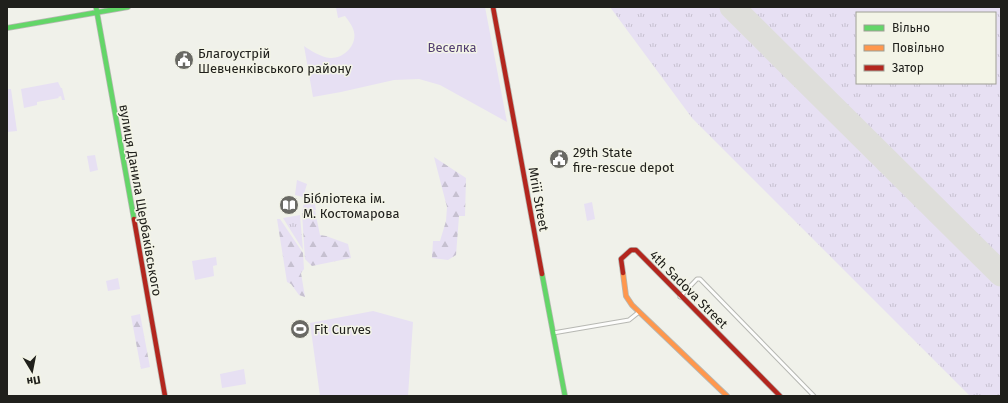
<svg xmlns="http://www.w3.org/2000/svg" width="1008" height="403" viewBox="0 0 1008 403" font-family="'Fira Sans',sans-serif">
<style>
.grass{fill:url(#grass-tufts);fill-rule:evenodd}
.forest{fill:url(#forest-firs)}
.park{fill:#e7e0f3}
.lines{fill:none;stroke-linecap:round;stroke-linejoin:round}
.runway{stroke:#dededa;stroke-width:25}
.street-casing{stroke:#b7b8b3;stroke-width:5}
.fast-casing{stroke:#b7b8b3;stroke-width:6}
.slow-casing{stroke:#b7b8b3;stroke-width:6}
.jam-casing{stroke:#b7b8b3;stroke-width:6}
.street{stroke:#fdfdfc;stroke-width:3}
.fast{stroke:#63d668;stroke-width:4.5}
.slow{stroke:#ff974d;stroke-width:4.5}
.jam{stroke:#b3261e;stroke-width:4.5}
.labels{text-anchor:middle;stroke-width:3;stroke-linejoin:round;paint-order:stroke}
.park-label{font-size:13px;fill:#523d71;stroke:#f3f4e7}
.poi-label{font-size:13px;fill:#20201c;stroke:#f3f4e7;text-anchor:start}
.street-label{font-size:13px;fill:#20201c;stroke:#f3f4e7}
</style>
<defs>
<pattern id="grass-tufts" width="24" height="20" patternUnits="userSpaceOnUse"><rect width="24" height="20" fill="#e7e0f3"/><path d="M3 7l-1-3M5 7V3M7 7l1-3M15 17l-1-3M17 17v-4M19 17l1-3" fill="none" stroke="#c6c0d0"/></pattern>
<pattern id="forest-firs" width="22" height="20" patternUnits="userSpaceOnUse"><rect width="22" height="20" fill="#e7e0f3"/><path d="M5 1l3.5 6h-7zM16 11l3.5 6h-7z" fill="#c6c0d0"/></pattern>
</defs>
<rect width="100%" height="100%" fill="#f0f1ea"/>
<path class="grass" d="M610 7H1001V396H970L692 118ZM857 13H995V83H857Z
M300 215 303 250 283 218Z"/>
<path class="forest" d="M434 157 466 178 465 216H459L456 255 448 260 432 258 433 241H440L446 221 447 207Z
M315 211 320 235 326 236 348 244 351 258 312 266 305 259 302 213Z
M277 219H280L303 253 304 269 301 273 305 297 299 295 291 284 287 282Z
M140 314 150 367 141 369 131 316Z"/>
<path class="park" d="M336 7H485L507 122 440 85 419 79 394 80 341 92 313 97 304 46C311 51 321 57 330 58 343 59 357 46 354 32 353 27 349 21 345 16L338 18Z
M58 82 61 88H62L65 100H62L61 96 58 97 59 98 37 102V105L24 108 21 89Z
M7 89H11L17 131 7 132Z
M95 155 98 170 90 172 87 156Z
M297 180 307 184 303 197 295 195Z
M313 194 316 210 302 212 306 195Z
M592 202 595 219 587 221 584 204Z
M216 257 217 265 213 266 214 276 195 280 192 261Z
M118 278 120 289 108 291 106 281Z
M373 311 413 322 408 396H320L310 323Z
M244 369 246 384 222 388 220 374Z"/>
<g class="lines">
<path class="runway" d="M732 7 1001 274"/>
<g class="street-casing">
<path id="street" d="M680 297 697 279H700L814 396
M553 333 629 320 639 312"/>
</g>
<g class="fast-casing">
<path id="fast" d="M96 7 134 219
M7 28 128 7
M542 274 565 396"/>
</g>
<g class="slow-casing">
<path id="slow" d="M623 273 626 296 632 305 727 396"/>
</g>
<g class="jam-casing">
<path id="jam" d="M493 7 542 274
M134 219 165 396
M623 273 621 259 631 250H636L780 396"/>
</g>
<use href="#street" class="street"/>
<use href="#fast" class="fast"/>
<use href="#slow" class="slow"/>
<use href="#jam" class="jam"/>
</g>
<defs>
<g id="civic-disc" transform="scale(1)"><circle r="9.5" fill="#696964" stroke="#f3f4e7"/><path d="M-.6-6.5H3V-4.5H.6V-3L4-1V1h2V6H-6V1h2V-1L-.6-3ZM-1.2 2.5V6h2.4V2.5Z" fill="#fff"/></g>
<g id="library-disc" transform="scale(1)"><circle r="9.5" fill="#696964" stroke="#f3f4e7"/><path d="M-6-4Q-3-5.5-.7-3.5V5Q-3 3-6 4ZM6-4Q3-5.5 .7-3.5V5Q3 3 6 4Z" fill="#fff"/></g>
<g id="stadium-disc" transform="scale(1)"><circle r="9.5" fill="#696964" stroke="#f3f4e7"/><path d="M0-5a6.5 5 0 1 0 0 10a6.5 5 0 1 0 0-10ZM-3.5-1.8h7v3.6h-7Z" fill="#fff"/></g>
</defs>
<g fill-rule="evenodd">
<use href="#civic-disc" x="184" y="60"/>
<use href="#civic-disc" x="559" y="159"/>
<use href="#library-disc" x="289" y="205"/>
<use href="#stadium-disc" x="300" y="329"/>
</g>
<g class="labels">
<g class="park-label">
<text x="452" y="52">Веселка</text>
</g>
<g class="poi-label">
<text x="198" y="58">Благоустрій<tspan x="198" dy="15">Шевченківського району</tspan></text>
<text x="573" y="157">29th State<tspan x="573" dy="15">fire-rescue depot</tspan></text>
<text x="303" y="203">Бібліотека ім.<tspan x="303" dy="15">М. Костомарова</tspan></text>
<text x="314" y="334">Fit Curves</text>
</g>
<g class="street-label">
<text transform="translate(539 199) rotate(80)" y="5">Mriii Street</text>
<text transform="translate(141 200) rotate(80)" y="5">вулиця Данила Щербаківського</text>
<text transform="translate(689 289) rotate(45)" y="5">4th Sadova Street</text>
</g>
</g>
<rect width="1008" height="403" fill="none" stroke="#20201c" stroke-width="16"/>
<rect x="856" y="12" width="140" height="72" fill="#f3f4e7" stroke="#9f9f96"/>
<rect x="864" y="25" width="20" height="6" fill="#63d668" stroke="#9f9f96"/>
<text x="892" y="32" font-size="12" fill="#20201c">Вільно</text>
<rect x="864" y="45" width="20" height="6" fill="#ff974d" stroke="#9f9f96"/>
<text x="892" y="52" font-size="12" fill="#20201c">Повільно</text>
<rect x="864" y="65" width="20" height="6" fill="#b3261e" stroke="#9f9f96"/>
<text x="892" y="72" font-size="12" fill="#20201c">Затор</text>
<g transform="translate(32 371) rotate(170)" stroke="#f3f4e7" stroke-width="3" paint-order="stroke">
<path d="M0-3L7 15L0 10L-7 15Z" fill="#20201c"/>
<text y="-6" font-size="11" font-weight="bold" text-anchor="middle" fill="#20201c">Пн</text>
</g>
</svg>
